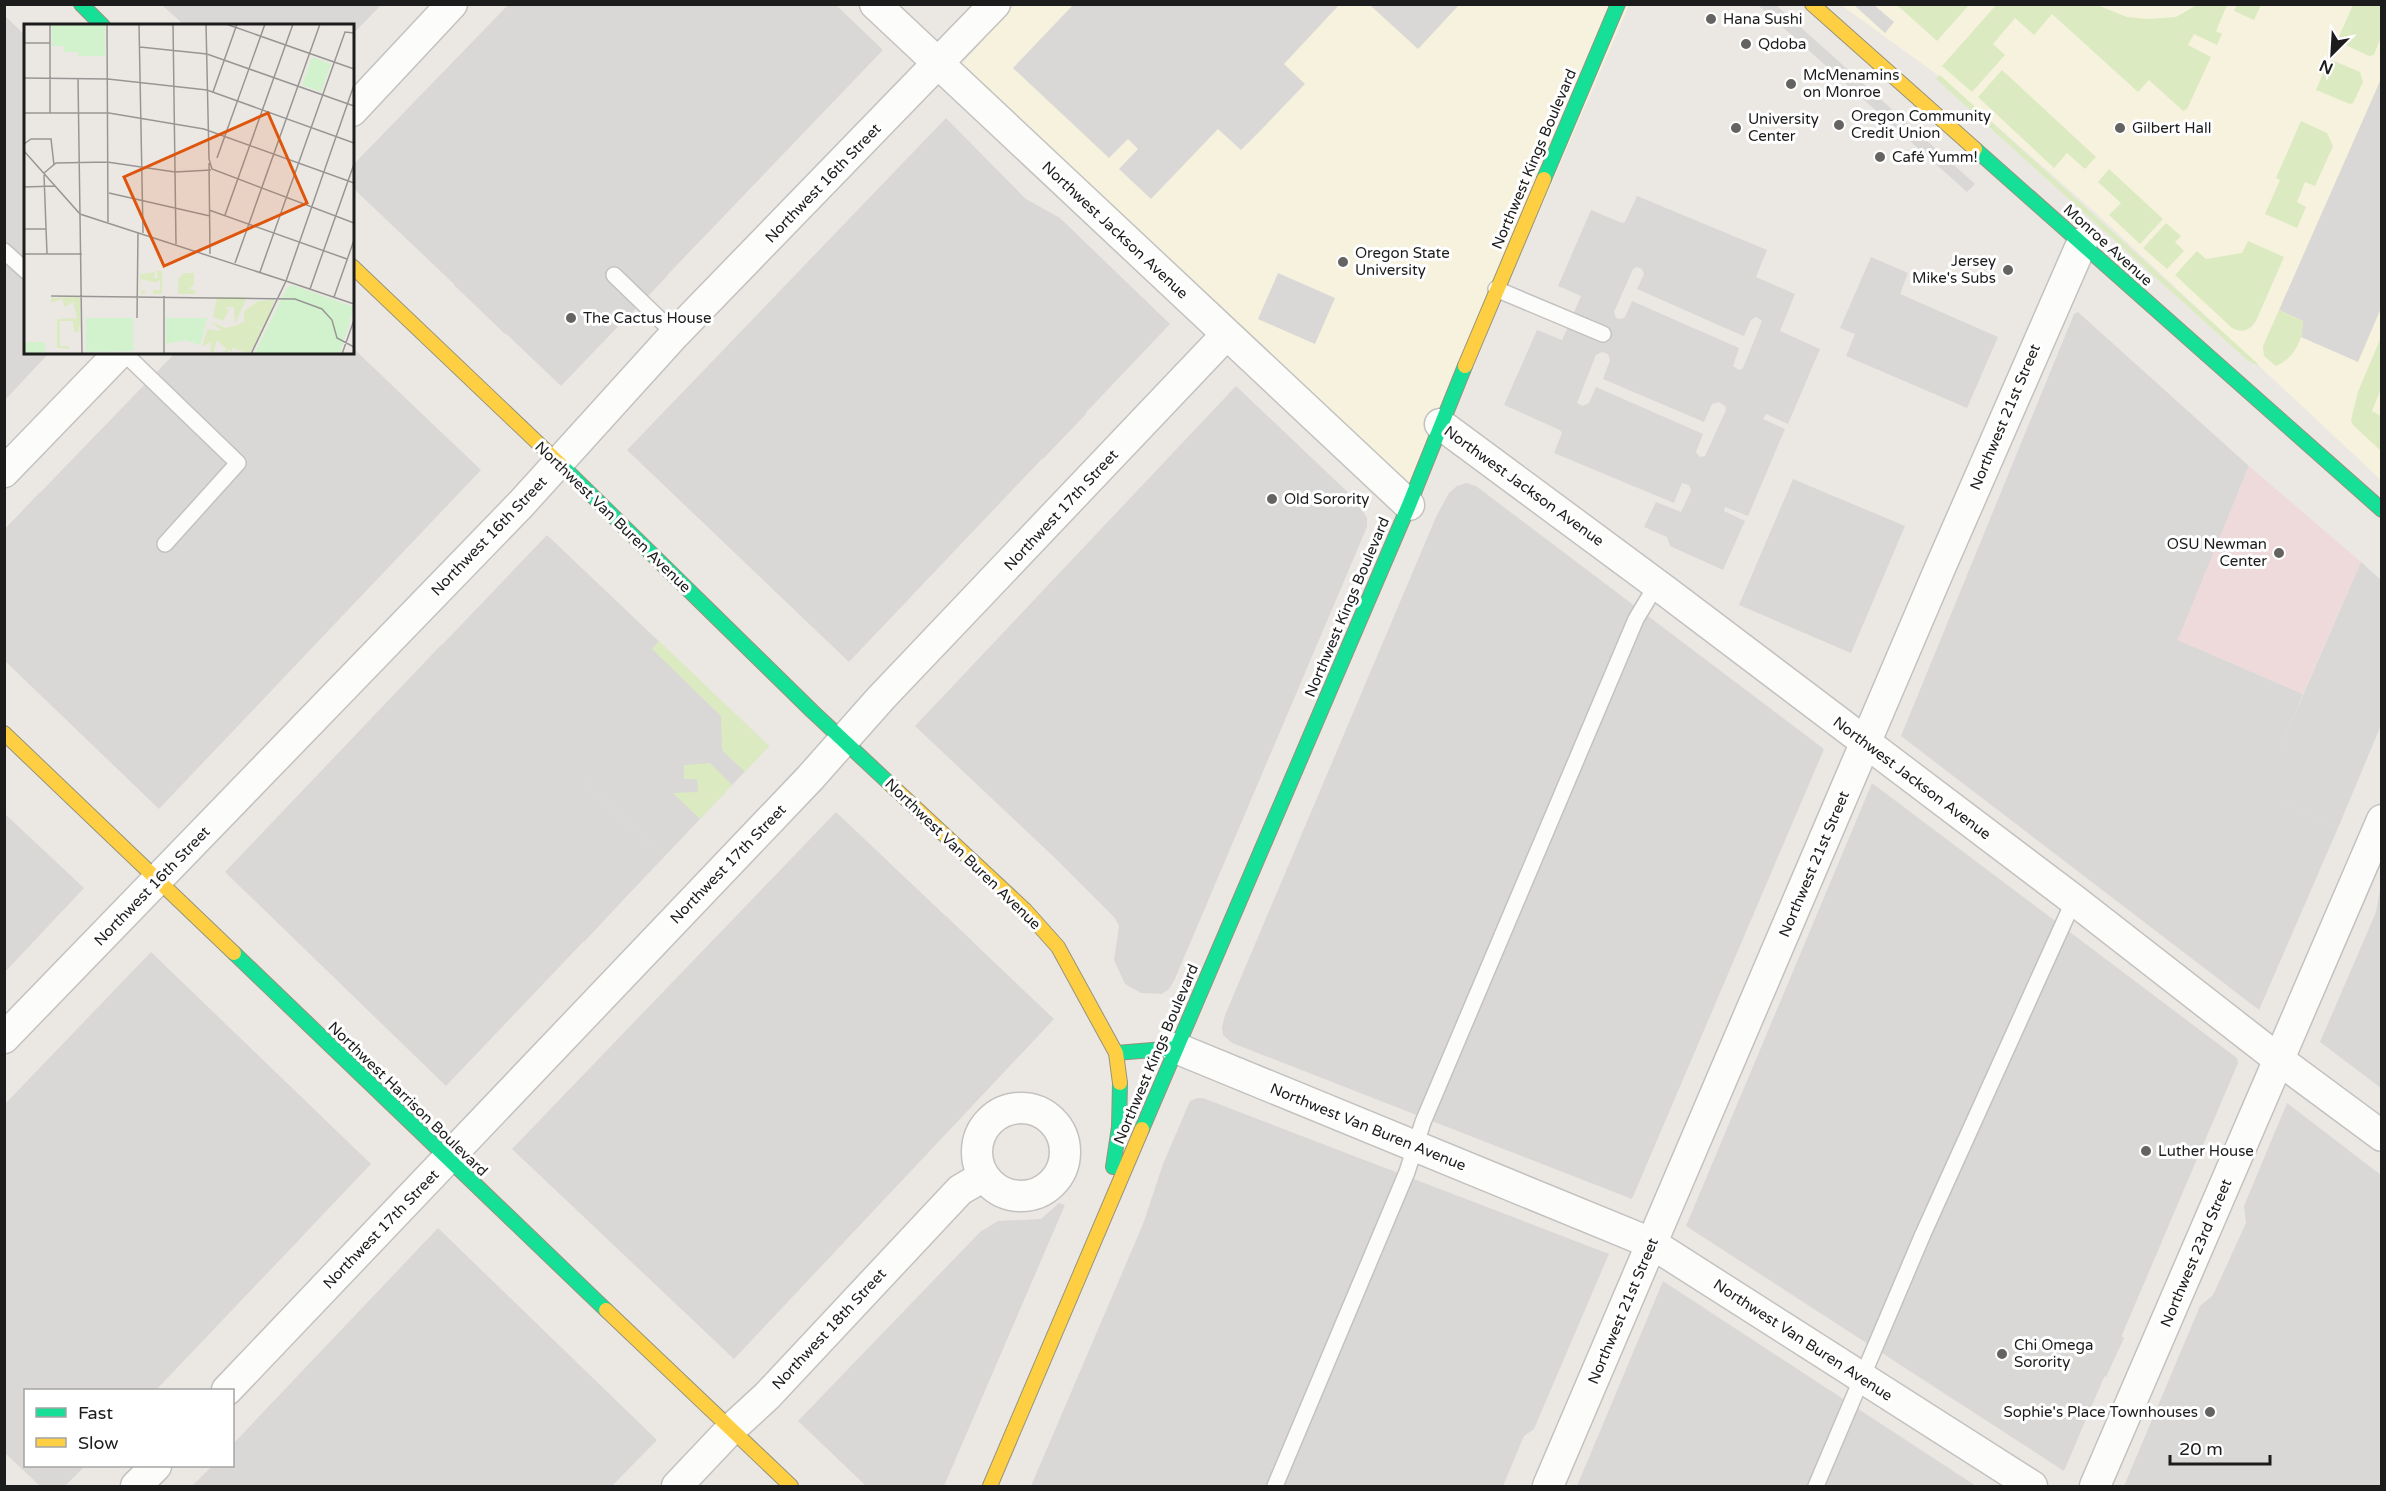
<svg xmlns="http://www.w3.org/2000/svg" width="2386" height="1491" viewBox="0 0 2386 1491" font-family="'Varela Round',sans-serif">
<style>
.residential{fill:#dad8d6}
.commercial{fill:#eedada}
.education{fill:#f6f2de}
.religious{fill:#d9d8d6;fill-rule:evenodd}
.grass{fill:#dceac1}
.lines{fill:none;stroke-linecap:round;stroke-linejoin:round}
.lane-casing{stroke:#c3c2c0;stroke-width:18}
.street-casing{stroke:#c3c2c0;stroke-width:33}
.fast-casing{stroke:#95947c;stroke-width:16}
.slow-casing{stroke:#95947c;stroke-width:16}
.lane{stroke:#fcfcfb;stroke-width:15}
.street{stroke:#fcfcfb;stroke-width:30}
.fast{stroke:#16e098;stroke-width:14}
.slow{stroke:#ffcf43;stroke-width:14}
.poi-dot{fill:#646362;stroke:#fff;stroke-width:2}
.labels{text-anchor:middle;stroke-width:6;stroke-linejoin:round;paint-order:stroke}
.poi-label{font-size:15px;fill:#1c1c1c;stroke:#fff;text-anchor:start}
.street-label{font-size:15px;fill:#1c1c1c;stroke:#fff}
.inset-road{fill:none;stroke:#989694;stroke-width:1.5}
.view{fill:#de560d;fill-opacity:0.15;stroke:#de560d;stroke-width:3}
.inset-edge{fill:none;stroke:#1c1c1c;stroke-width:3}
</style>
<rect width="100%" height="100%" fill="#ebe8e4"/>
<path class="residential" d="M162 5H381L353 34 352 26 184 25Z
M508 5H836L883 50 561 386 353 188 352 166Z
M4 15 25 35 26 352 49 353 5 400Z
M946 118 1026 199 1060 218 1170 324 849 662 627 450Z
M2078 312 2249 466 2178 640 2303 694 2261 794 2338 828 2259 1010 1901 736 2074 314Z
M353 348 481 470 159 809 5 661 4 530 175 353 352 352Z
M1236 386 1355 499 1367 518V527L1174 981 1169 989 1162 994 1141 993 1125 984 1114 960 1119 926 1114 917 1056 859 915 726Z
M1466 483 1476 486 1824 749 1632 1199 1232 1043 1223 1035 1222 1027 1225 1015 1436 517 1449 493 1457 486Z
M441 645 664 857 446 1086 225 872Z
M1872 783 2237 1058 2238 1063 2064 1471 1686 1226Z
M836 812 1054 1019 734 1359 512 1149Z
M4 813 84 888 5 972H4Z
M2381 884V1088L2320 1042 2376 912Z
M151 952 371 1164 156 1390H26V1466H85L65 1486H40L5 1453 4 1105Z
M1197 1098H1203L1609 1254 1534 1429 1524 1436 1503 1486H1031L1143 1224 1163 1164 1190 1101Z
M2287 1103 2381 1175V1486H2124L2200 1306 2213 1295 2246 1223 2244 1206Z
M1059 1203 1065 1205 944 1486H866L798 1421 980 1232 998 1221 1041 1219Z
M438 1228 657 1440 612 1486H192L212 1466H232L233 1444Z
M1663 1281 1976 1486H1577Z"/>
<path class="commercial" d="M2249 466 2361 562 2303 694 2178 640Z"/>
<path class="education" d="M1015 5H1629L1415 499 960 66Z
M1841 5H2381V480L2097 214 1942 78Z"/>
<path class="religious" d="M1074 4H1339V5L1284 64 1305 84 1258 133 1241 150 1218 129 1151 199 1119 169 1138 149 1128 139 1109 158 1013 68Z
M1370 5H1459L1418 49Z
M1758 5H1776L1975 184 1967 192Z
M1854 5H1874L1894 22 1885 33Z
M2381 79V308L2358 362 2301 337 2303 321 2279 310Z
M4 169 16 179 25 169V243L5 223Z
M1637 196 1767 250 1756 277 1795 294 1780 331 1820 349 1788 424 1766 414 1763 419 1785 429 1748 516 1725 507 1724 511 1745 521 1723 570 1670 546 1667 537 1644 527 1656 502 1681 512 1691 491 1689 485 1682 483 1674 503 1554 453 1562 433 1560 430 1504 405 1537 330 1562 340 1581 296 1558 286 1591 210 1622 223 1625 222ZM1637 267 1642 269 1644 274 1637 289 1732 331 1744 336 1751 320 1756 317 1762 321 1743 368 1739 370 1733 366 1739 348 1632 301 1625 317 1621 319 1616 318 1614 312 1633 269ZM1602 352 1608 354 1610 360 1603 379 1704 422 1712 404 1719 402 1725 406 1726 410 1705 456 1700 457 1696 452 1703 434 1596 387 1589 403 1583 406 1577 403 1596 355Z
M613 223 668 275 630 315 575 262Z
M1871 257 1908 273 1900 294 1998 337 1967 408 1846 356 1855 334 1840 328Z
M478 260 529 309 505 334 454 285Z
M1278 273 1335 298 1315 344 1258 319Z
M1046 385 1069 406 1073 402 1086 414 1043 459 1024 451 1027 448 1008 430 1014 423 1009 419 1027 397 1037 386 1041 390Z
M2150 388 2197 427 2174 454 2144 523 2086 498 2118 425Z
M229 447 262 479 176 569 143 538Z
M1793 479 1905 526 1851 653 1739 605Z
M40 492 93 542 31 608 5 582V529Z
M547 535 769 746 664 857 441 646Z
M2361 562 2381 580V725L2338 828 2260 794Z
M1073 670 1124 717 1070 774 1019 727Z
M551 759 575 782 538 821 550 832 546 837 573 862 578 858 622 901 584 942 576 934 577 931 555 911 560 906 555 901 566 889 520 846 476 892 449 867Z
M1483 770 1543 796 1508 876 1448 850Z
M2251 817 2324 851 2265 990 2250 993 2209 961 2204 924Z
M2116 832 2141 843 2140 846 2179 863 2181 859 2203 869 2180 923 2118 896 2124 882 2099 871Z
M1553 846 1613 873 1601 900 1541 874Z
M945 915 972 941 931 986 1012 1062 994 1082 885 980Z
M1507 953 1535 966 1519 1003 1564 1022 1545 1064 1473 1033Z
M1661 1022 1700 1039 1672 1103 1633 1085Z
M1615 1103 1656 1120 1628 1187 1587 1170Z
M193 1136 300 1239 264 1276 157 1173Z
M834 1146 880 1189 838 1234 792 1191Z
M1183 1169 1272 1204 1259 1237 1170 1203Z
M1483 1210 1515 1224 1490 1287 1457 1274Z
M1944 1234 1975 1255 1983 1244 2124 1338 2106 1377 1956 1277 1918 1331 1903 1321Z
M1301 1259 1337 1274 1307 1348 1270 1333Z
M1340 1361 1372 1374 1348 1431 1316 1417Z
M855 1366 885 1394 849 1432 819 1403Z
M1487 1431 1519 1445 1503 1484 1471 1470Z"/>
<path class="grass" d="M1997 4 2097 5 2127 17 2148 19 2176 17 2197 5H2227L2216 31 2222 34 2217 45 2194 34 2188 45 2211 57 2187 109 2183 111 2149 80 2138 92 2052 14 2034 35 2015 18 1993 44 2005 55 1972 92 1942 66Z
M1897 5H1969L1937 41Z
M2237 5V4L2261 5 2254 20 2234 11Z
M2353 5H2381V37L2374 55 2369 56 2337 41Z
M2329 59 2360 72 2363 82 2353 103 2350 104 2316 90Z
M2002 70 2096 157 2085 169 2067 153 2054 168 1978 97Z
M1940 75 2257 363 2259 366 2247 360 1936 79Z
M2301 121 2327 133 2333 146 2315 186 2305 182 2297 202 2306 207 2297 228 2265 214 2280 180 2276 178Z
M2109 169 2163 219 2140 244 2109 215 2121 203 2098 182Z
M2166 223 2181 236 2175 242 2184 251 2167 269 2143 248Z
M2248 241 2284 257 2256 321C2249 331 2243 333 2232 328L2175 275 2197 251 2206 259 2242 253Z
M2279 310 2303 321C2303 339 2295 358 2276 366L2264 356 2263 346Z
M2381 337V389L2372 411 2381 416V451L2353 425 2351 420 2358 392Z
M659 641 769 746 745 772 722 750 721 716 652 649Z
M710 763 732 785 700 819 673 793 698 792 697 779H684V765Z"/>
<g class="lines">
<g class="lane-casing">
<path id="lane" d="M4 251 26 271
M614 275 675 334
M1496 289 1603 334
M123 352 238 463 165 544
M1275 1486 1407 1172 1423 1122 1636 619 1657 584
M1816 1486 1923 1234 2074 900"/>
</g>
<g class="street-casing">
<path id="street" d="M875 4 1409 505
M352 111 452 4
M1440 424 1667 592 2074 900 2278 1059 2382 1136
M4 472 120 352
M4 1038 521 504 675 334 995 4
M1176 1048 1651 1243 2032 1486
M977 1152a44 44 0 1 1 88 0a44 44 0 1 1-88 0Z
M227 1390 810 778 881 698 1226 335
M136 1486 156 1466
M677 1486 730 1430 767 1396 960 1190 984 1176
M1548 1486 1940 568 2082 243
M2095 1486 2382 820"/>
</g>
<g class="fast-casing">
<path id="fast" d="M81 4 103 26
M1975 149 2382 510
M1544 179 1618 4
M562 466 812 711 891 785
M234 953 606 1310
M1116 1053 1176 1048
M1142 1129 1409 505 1465 366
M1113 1167 1119 1127 1120 1083"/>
</g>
<g class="slow-casing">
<path id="slow" d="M1812 4 1975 149
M352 266 562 466
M1465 366 1544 179
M4 733 234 953
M891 785 1025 910 1058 947 1116 1053 1120 1083
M606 1310 791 1486
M990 1486 1142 1129"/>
</g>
<use href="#lane" class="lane"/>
<use href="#street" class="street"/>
<use href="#fast" class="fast"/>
<use href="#slow" class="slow"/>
</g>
<g class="poi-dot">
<circle cx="1711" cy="19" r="6"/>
<circle cx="1746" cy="44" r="6"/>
<circle cx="1791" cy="84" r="6"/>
<circle cx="1839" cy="125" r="6"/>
<circle cx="1736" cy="128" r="6"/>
<circle cx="2120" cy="128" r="6"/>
<circle cx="1880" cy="157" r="6"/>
<circle cx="1343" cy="262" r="6"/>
<circle cx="2008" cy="270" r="6"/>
<circle cx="571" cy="318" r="6"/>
<circle cx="1272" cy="499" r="6"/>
<circle cx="2279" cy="553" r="6"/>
<circle cx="2146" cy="1151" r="6"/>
<circle cx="2002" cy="1354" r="6"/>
<circle cx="2210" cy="1412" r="6"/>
</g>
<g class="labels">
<g class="poi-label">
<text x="1723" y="24">Hana Sushi</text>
<text x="1758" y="49">Qdoba</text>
<text x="1803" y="80">McMenamins<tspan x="1803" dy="17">on Monroe</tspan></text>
<text x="1851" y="121">Oregon Community<tspan x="1851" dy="17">Credit Union</tspan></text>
<text x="1748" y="124">University<tspan x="1748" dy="17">Center</tspan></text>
<text x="2132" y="133">Gilbert Hall</text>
<text x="1892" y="162">Café Yumm!</text>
<text x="1355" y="258">Oregon State<tspan x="1355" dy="17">University</tspan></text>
<text x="1996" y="266" text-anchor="end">Jersey<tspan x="1996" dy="17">Mike's Subs</tspan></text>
<text x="583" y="323">The Cactus House</text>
<text x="1284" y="504">Old Sorority</text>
<text x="2267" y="549" text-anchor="end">OSU Newman<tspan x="2267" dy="17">Center</tspan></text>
<text x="2158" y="1156">Luther House</text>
<text x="2014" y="1350">Chi Omega<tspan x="2014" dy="17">Sorority</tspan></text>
<text x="2198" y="1417" text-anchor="end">Sophie's Place Townhouses</text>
</g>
<g class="street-label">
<text transform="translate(1534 159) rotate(-67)" y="5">Northwest Kings Boulevard</text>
<text transform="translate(823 183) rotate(-46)" y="5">Northwest 16th Street</text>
<text transform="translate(1115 230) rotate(43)" y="5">Northwest Jackson Avenue</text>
<text transform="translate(2108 245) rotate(42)" y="5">Monroe Avenue</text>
<text transform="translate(2005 417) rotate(-67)" y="5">Northwest 21st Street</text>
<text transform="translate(1524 486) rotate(36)" y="5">Northwest Jackson Avenue</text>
<text transform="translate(1061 510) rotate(-47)" y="5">Northwest 17th Street</text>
<text transform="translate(613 517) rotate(44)" y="5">Northwest Van Buren Avenue</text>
<text transform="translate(489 536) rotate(-46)" y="5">Northwest 16th Street</text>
<text transform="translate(1347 607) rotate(-67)" y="5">Northwest Kings Boulevard</text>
<text transform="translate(1912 778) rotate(37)" y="5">Northwest Jackson Avenue</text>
<text transform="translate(963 854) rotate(44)" y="5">Northwest Van Buren Avenue</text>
<text transform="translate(728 864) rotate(-46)" y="5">Northwest 17th Street</text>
<text transform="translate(1814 864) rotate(-67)" y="5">Northwest 21st Street</text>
<text transform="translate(152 886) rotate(-46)" y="5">Northwest 16th Street</text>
<text transform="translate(1156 1054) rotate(-67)" y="5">Northwest Kings Boulevard</text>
<text transform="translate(408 1099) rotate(44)" y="5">Northwest Harrison Boulevard</text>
<text transform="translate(1368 1127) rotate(22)" y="5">Northwest Van Buren Avenue</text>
<text transform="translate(381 1229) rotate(-46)" y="5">Northwest 17th Street</text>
<text transform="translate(2196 1253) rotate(-67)" y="5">Northwest 23rd Street</text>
<text transform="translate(1623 1311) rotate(-67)" y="5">Northwest 21st Street</text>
<text transform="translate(829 1329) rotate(-47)" y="5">Northwest 18th Street</text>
<text transform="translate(1803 1340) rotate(33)" y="5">Northwest Van Buren Avenue</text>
</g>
</g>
<g transform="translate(24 24)">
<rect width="330" height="330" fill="#ebe8e4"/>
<path d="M132 247H138V270H129V266H136V255L133 259 117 255V266L124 269 117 270 116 250 131 248 130 254H134ZM160 249H170V260L165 265 172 266 171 270H154V255ZM56 273 57 308 55 301V308H50L49 297H36V322H45V325L33 324V295L53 294 49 278 41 283 38 275 27 279V274ZM193 273H223L211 300 210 283H201L205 286 199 297 189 293ZM251 276 240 305 220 298 240 306 225 330 209 324 207 329 206 325 203 328H199L203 325 193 316 189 329H186L187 318 178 323 183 305 198 307 187 298 202 304 210 302 220 298V287L234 277Z" fill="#dceac1"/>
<path d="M28 0H81V32H54V28H40V22H28ZM288 33 307 40 297 68 278 61ZM268 261 330 283 316 330H230L263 264ZM62 294H109V327L62 328ZM142 294H183L176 321 161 316 142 320ZM0 318H21V330H0Z" fill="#d2f2cd"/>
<path class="inset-road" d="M26 0V89M83 0 84 198M115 0 119 209M149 0 152 220M182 0 185 135 188 145 330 199M202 0 330 45M0 19H26M116 23 183 30 330 82M0 54 84 55 183 66 330 119M54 54 58 330M189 68 213 0M0 89H85L180 105 330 159M0 120 7 115H27L30 141M0 127 56 190 262 257 330 61M193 134 241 0M185 139 186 230M20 149 32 139 83 138 151 148 187 146M20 151 23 230M0 163 31 162M85 169 186 192M185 186 323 235M201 191 269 0M0 205H22M0 230H58M211 239 296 0M236 248 321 8 330 9M286 265 330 140M27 272 271 275 298 285 308 296 313 314 330 323M310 273 330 216M113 294 114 208M140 330V272M227 330 262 257 330 280M318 330 330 296"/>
<path class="view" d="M244 89 283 179 140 242 100 153Z"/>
<rect width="330" height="330" class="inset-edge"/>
</g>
<rect width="2386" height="1491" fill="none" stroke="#1c1c1c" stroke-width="12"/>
<rect x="24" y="1389" width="210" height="78" fill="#ffffff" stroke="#a4a4a4" stroke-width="1.5"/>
<rect x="36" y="1408" width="30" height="9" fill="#16e098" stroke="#a4a4a4" stroke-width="1.5"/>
<text x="78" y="1419" font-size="18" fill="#1c1c1c">Fast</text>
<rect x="36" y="1438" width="30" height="9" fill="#ffcf43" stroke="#a4a4a4" stroke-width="1.5"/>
<text x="78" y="1449" font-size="18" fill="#1c1c1c">Slow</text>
<g transform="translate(2332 54) rotate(204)" stroke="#ffffff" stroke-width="4.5" paint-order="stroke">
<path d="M0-4.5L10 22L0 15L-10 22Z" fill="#1c1c1c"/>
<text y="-9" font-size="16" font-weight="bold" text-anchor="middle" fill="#1c1c1c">N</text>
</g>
<path d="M2170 1455v9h100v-9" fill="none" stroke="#1c1c1c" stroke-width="3"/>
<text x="2179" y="1455" font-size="18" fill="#1c1c1c" stroke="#ffffff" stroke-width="4.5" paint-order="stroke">20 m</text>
</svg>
